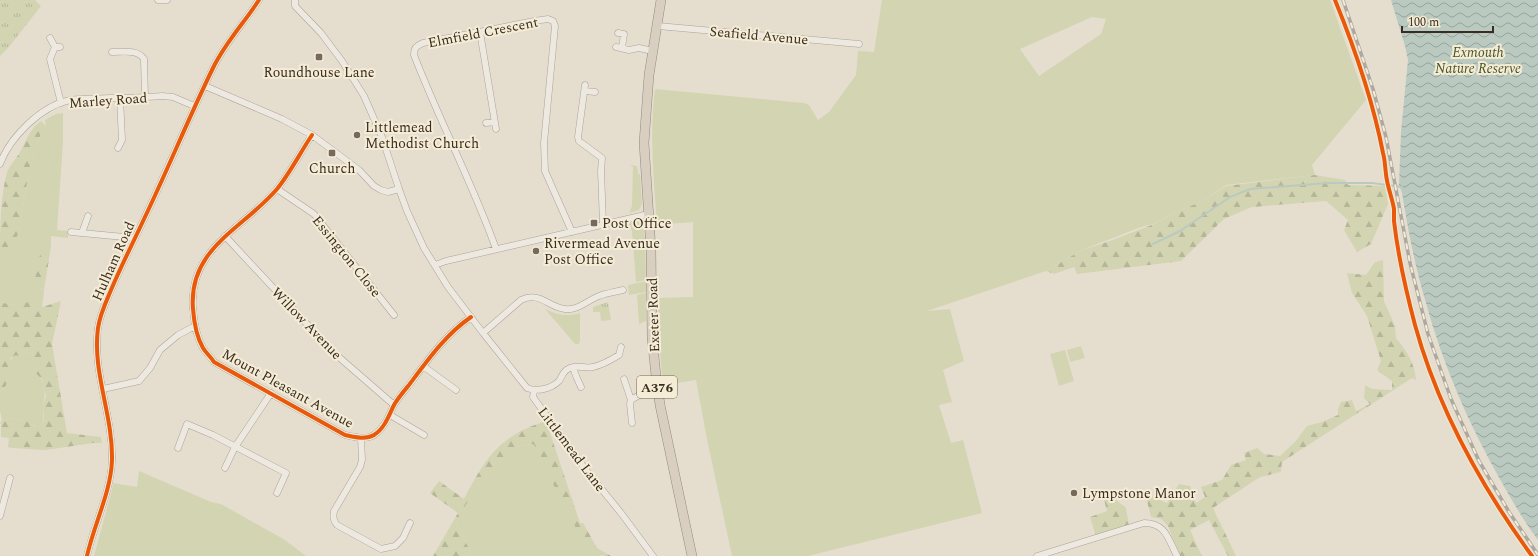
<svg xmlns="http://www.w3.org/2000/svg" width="1538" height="556" viewBox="0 0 1538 556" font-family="Spectral,serif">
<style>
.green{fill:#d3d4b2;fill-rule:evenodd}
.forest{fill:url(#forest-firs)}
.park{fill:url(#park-tufts)}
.water{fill:url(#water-waves)}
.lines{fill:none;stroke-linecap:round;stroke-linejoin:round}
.stream{stroke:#bacac0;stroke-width:2}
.minor-casing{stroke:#aaa398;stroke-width:7}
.highway-casing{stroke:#90897f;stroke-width:10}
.minor{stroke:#ede9e1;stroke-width:6}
.highway{stroke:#d8cfc0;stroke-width:9}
.rail-casing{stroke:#ada8a1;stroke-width:3.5}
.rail{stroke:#f5ecd6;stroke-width:2;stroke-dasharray:6;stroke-linecap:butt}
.cycleway-casing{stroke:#f5ecd6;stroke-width:6}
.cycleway{stroke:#e8590c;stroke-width:4}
.poi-dot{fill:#756a5d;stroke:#f5ecd6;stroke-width:1.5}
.labels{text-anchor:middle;stroke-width:4;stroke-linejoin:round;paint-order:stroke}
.shield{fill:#f5ecd6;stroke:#716657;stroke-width:1}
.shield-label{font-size:13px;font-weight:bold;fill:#392c20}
.street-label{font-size:14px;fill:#392c20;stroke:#f5ecd6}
.park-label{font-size:14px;font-style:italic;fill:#495527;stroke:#f5ecd6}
.poi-label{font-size:14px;fill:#392c20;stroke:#f5ecd6;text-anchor:start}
</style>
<defs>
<pattern id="forest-firs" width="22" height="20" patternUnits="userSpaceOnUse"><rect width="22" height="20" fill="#d3d4b2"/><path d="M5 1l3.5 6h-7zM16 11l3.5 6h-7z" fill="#b6b699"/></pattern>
<pattern id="park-tufts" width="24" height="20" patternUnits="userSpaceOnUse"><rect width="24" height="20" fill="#d3d4b2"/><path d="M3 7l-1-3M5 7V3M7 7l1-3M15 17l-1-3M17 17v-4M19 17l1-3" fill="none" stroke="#b6b699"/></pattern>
<pattern id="water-waves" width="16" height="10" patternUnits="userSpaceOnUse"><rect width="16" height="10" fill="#bacac0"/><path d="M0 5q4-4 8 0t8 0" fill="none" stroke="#98a49c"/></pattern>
</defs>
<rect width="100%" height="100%" fill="#e5decf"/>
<path class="green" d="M882 0H1330L1366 100 1312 165 1315 175 1226 185 1203 201 1176 212 1153 224 1141 227 1082 250 1046 271 927 311 950 309 964 361 943 370 952 402 939 405 951 443 963 440 982 513 808 556H732L707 439 696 380 663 385 659 341 658 298 693 297V222L657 225C654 180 649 134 655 89L804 103 809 105 818 120 829 112 856 75 858 51 874 52ZM1092 17 1106 19 1101 34 1039 76 1020 49Z
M63 113V142L57 230 68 231V238L51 236V247L43 248 39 289 44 290 43 300C29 303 14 308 0 302V260L19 232 29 170 42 130 46 126 45 120 56 114Z
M630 165 637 166 638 174H640L642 204 639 210 629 213 632 206 633 167Z
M634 221C638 221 641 222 642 225 647 233 645 269 646 280L636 282 632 231 630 226 623 224Z
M646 281V292L629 295 628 285Z
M646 293V321L639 324 637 295Z
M545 309C557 315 567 317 580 313V340L579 344H575Z
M1081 346 1085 358 1070 362 1067 350Z
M1065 350 1074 381 1059 386 1050 354Z
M26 353 33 354C28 378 38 367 42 381 47 394 44 397 43 409 42 415 45 418 42 425L38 427 24 421 9 418 1 424 0 423 2 420 0 411V392C11 386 7 372 9 362L14 356Z
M533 444 538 450 591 549 601 556H473L456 524 465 504 479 484 505 457 519 446Z
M139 471 211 502 221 504 285 540 306 556H94L112 490 113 483 137 487Z"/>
<path class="forest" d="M41 121 46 126 42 130 29 170 19 232 13 244 0 260C0 231 0 199 7 172 10 165 15 160 19 154 26 142 29 129 41 121Z
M1315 175 1345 180 1348 185 1385 186 1388 204 1371 244 1357 252 1344 230 1348 220 1326 201 1252 207 1224 219 1181 261 1077 274 1074 267 1054 274 1046 271 1082 250 1110 241 1154 224 1176 212 1203 201 1226 186Z
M51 247 44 290 35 287C35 273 37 261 43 248Z
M1383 260 1384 301 1395 326 1396 338C1406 350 1415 363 1416 380L1412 378C1369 406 1325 434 1282 462L1281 472 1260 477 1213 508 1236 556H1228L1209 520 1190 530 1202 556H1180L1168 526 1161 519 1151 517 1145 493 1167 503 1179 484 1190 486 1196 503 1205 497 1201 487 1222 480 1231 465 1246 460 1244 453 1257 448 1264 454 1280 456 1295 442 1307 426 1322 422 1338 415V409L1341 402 1352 400 1356 411 1370 404 1364 398 1365 386 1373 389 1392 390V381L1377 370 1381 361 1367 316 1352 293 1347 273 1366 275 1375 262Z
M43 300 42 307 61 301 52 344 67 433 101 437 102 443H93L46 450 11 448 8 447 9 438 1 437V424L9 418 30 422 34 426 38 427 42 425 44 420 43 407 46 396 42 379 31 369 30 365 33 354C28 353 25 354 20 355 18 356 16 355 14 356 3 360 15 383 0 392V302L11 305Z
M546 421 580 523H583L597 548 611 556C608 556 603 556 599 555 578 544 549 474 538 450L533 444 519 446 505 457 479 484 465 506 456 524 473 556H433L458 513 430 493 439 481 464 499C486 457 499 436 546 421Z
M1110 495 1126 508 1129 525 1096 536 1090 517 1107 511 1103 496Z"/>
<path class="park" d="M0 0H35L41 6 9 47 0 56Z
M608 302 611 320 601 321 600 312H593V307Z"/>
<path class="water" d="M1391 0H1538V540C1524 521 1512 501 1501 481 1469 425 1443 365 1426 303 1415 267 1408 230 1402 193L1399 185 1401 132 1408 60 1405 46Z"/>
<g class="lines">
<path class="stream" d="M1153 244 1180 231 1230 197 1250 189 1327 183H1372L1402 187"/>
<g class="minor-casing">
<path id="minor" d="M158 0H167
M295 0V6L321 33 342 61 364 96 382 137 399 189
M658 26 859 44
M480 32 496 129
M618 33 624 34 622 48
M50 38 55 47H60
M55 47 50 59 61 103
M616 47 629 50 639 48 653 51
M112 52C123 52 137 49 144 59L145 97
M585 85 578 137 579 141 602 158 601 171 603 224
M205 86 282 119 312 135 359 170 374 186 381 190 388 192 399 189 407 211 424 248 448 287 483 333 527 388C537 392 551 389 559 381 562 377 563 371 568 369 576 364 585 369 593 367 602 365 611 360 619 355L621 347
M585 91 595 92
M486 123 495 122
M312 135C300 153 290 173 277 189 243 229 188 248 193 309 194 322 196 336 203 348 206 353 211 357 214 362L345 435C354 437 366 440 374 435 385 428 389 415 394 405 398 398 404 391 409 385 427 361 446 334 471 317
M118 148 122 140 120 98
M0 164C10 137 41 106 70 100 82 98 97 99 109 98 127 98 144 97 162 96L173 97 194 106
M277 189 314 214 394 315
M71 232 135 238
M82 233 88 216
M225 236 333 352 394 405
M496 249C473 184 439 120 414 55 414 48 416 46 423 43L534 21 548 19 553 21 555 26 544 143 545 171 572 232
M435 265 446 261 649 214
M483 333 521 300C540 291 548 307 565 309 577 311 588 300 599 296 607 293 615 292 623 290
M423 366 456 390
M573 367 576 376 581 387
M624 379 631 400
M103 389 139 381 150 368 160 350 178 335 195 326
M534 391 533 397 538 404 586 470 621 513 653 556
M390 415 424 435
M632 423 630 404 631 400 641 394 657 388
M361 438 362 460 360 467 334 511C333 517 333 520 337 525L381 549 395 546 403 538 410 523
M178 448 187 424 213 435 286 473 277 493
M225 468 235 447 271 393
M0 516 10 478
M87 556C94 524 111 492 112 460 113 415 92 372 98 328 100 314 106 302 111 290 121 266 133 243 144 219 168 169 189 117 213 68 225 43 244 23 259 0
M1037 556 1144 523C1166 523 1168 539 1177 556"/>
</g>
<g class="highway-casing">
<path id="highway" d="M661 0 649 75 644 143 651 249 652 337 656 376 660 405 692 556"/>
</g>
<use href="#minor" class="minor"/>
<use href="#highway" class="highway"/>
<g class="rail-casing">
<path id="rail" d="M1343 0 1373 89 1386 137 1410 263 1428 334 1451 399 1479 461 1509 512 1538 555"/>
</g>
<use href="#rail" class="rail"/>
<g class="cycleway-casing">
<path id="cycleway" d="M1335 0C1355 49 1373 101 1383 153 1385 160 1385 167 1386 174 1387 186 1392 197 1394 209 1394 213 1394 217 1394 221 1398 256 1406 291 1415 325 1438 409 1481 486 1532 556
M312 135C300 153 290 173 277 189 243 229 188 248 193 309 194 322 196 336 203 348 206 353 211 357 214 362L345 435C354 437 366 440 374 435 385 428 389 415 394 405 398 398 404 391 409 385 427 361 446 334 471 317
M87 556C94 524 111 492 112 460 113 415 92 372 98 328 100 314 106 302 111 290 121 266 133 243 144 219 168 169 189 117 213 68 225 43 244 23 259 0"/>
</g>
<use href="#cycleway" class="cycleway"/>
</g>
<g class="poi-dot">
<rect x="315" y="53" width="8" height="8" rx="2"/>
<circle cx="357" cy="135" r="4"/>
<rect x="328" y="149" width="8" height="8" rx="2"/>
<rect x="590" y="219" width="8" height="8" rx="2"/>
<circle cx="536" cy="251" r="4"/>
<circle cx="1074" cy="493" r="4"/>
</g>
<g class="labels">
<rect class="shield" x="637" y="376" width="40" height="22" rx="3"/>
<g class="shield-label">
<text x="657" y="392">A376</text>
</g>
<g class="street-label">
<text transform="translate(483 32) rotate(-11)" y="5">Elmfield Crescent</text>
<text transform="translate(759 35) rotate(5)" y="5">Seafield Avenue</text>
<text transform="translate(108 100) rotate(-4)" y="5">Marley Road</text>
<text transform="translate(347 256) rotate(51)" y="5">Essington Close</text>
<text transform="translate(113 261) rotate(-66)" y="5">Hulham Road</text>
<text transform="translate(653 315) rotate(-92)" y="5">Exeter Road</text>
<text transform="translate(307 323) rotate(46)" y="5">Willow Avenue</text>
<text transform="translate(288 388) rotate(29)" y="5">Mount Pleasant Avenue</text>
<text transform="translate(572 449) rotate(53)" y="5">Littlemead Lane</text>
</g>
<g class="park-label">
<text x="1478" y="57">Exmouth<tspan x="1478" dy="16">Nature Reserve</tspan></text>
</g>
<g class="poi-label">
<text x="319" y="77" text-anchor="middle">Roundhouse Lane</text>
<text x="365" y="132">Littlemead<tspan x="365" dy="16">Methodist Church</tspan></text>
<text x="332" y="173" text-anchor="middle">Church</text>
<text x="602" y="228">Post Office</text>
<text x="544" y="248">Rivermead Avenue<tspan x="544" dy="16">Post Office</tspan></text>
<text x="1082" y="498">Lympstone Manor</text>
</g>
</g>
<path d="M1402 26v6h91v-6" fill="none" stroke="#392c20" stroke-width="2"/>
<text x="1408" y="26" font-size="12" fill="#392c20" stroke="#f5ecd6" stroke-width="3" paint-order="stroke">100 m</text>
</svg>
